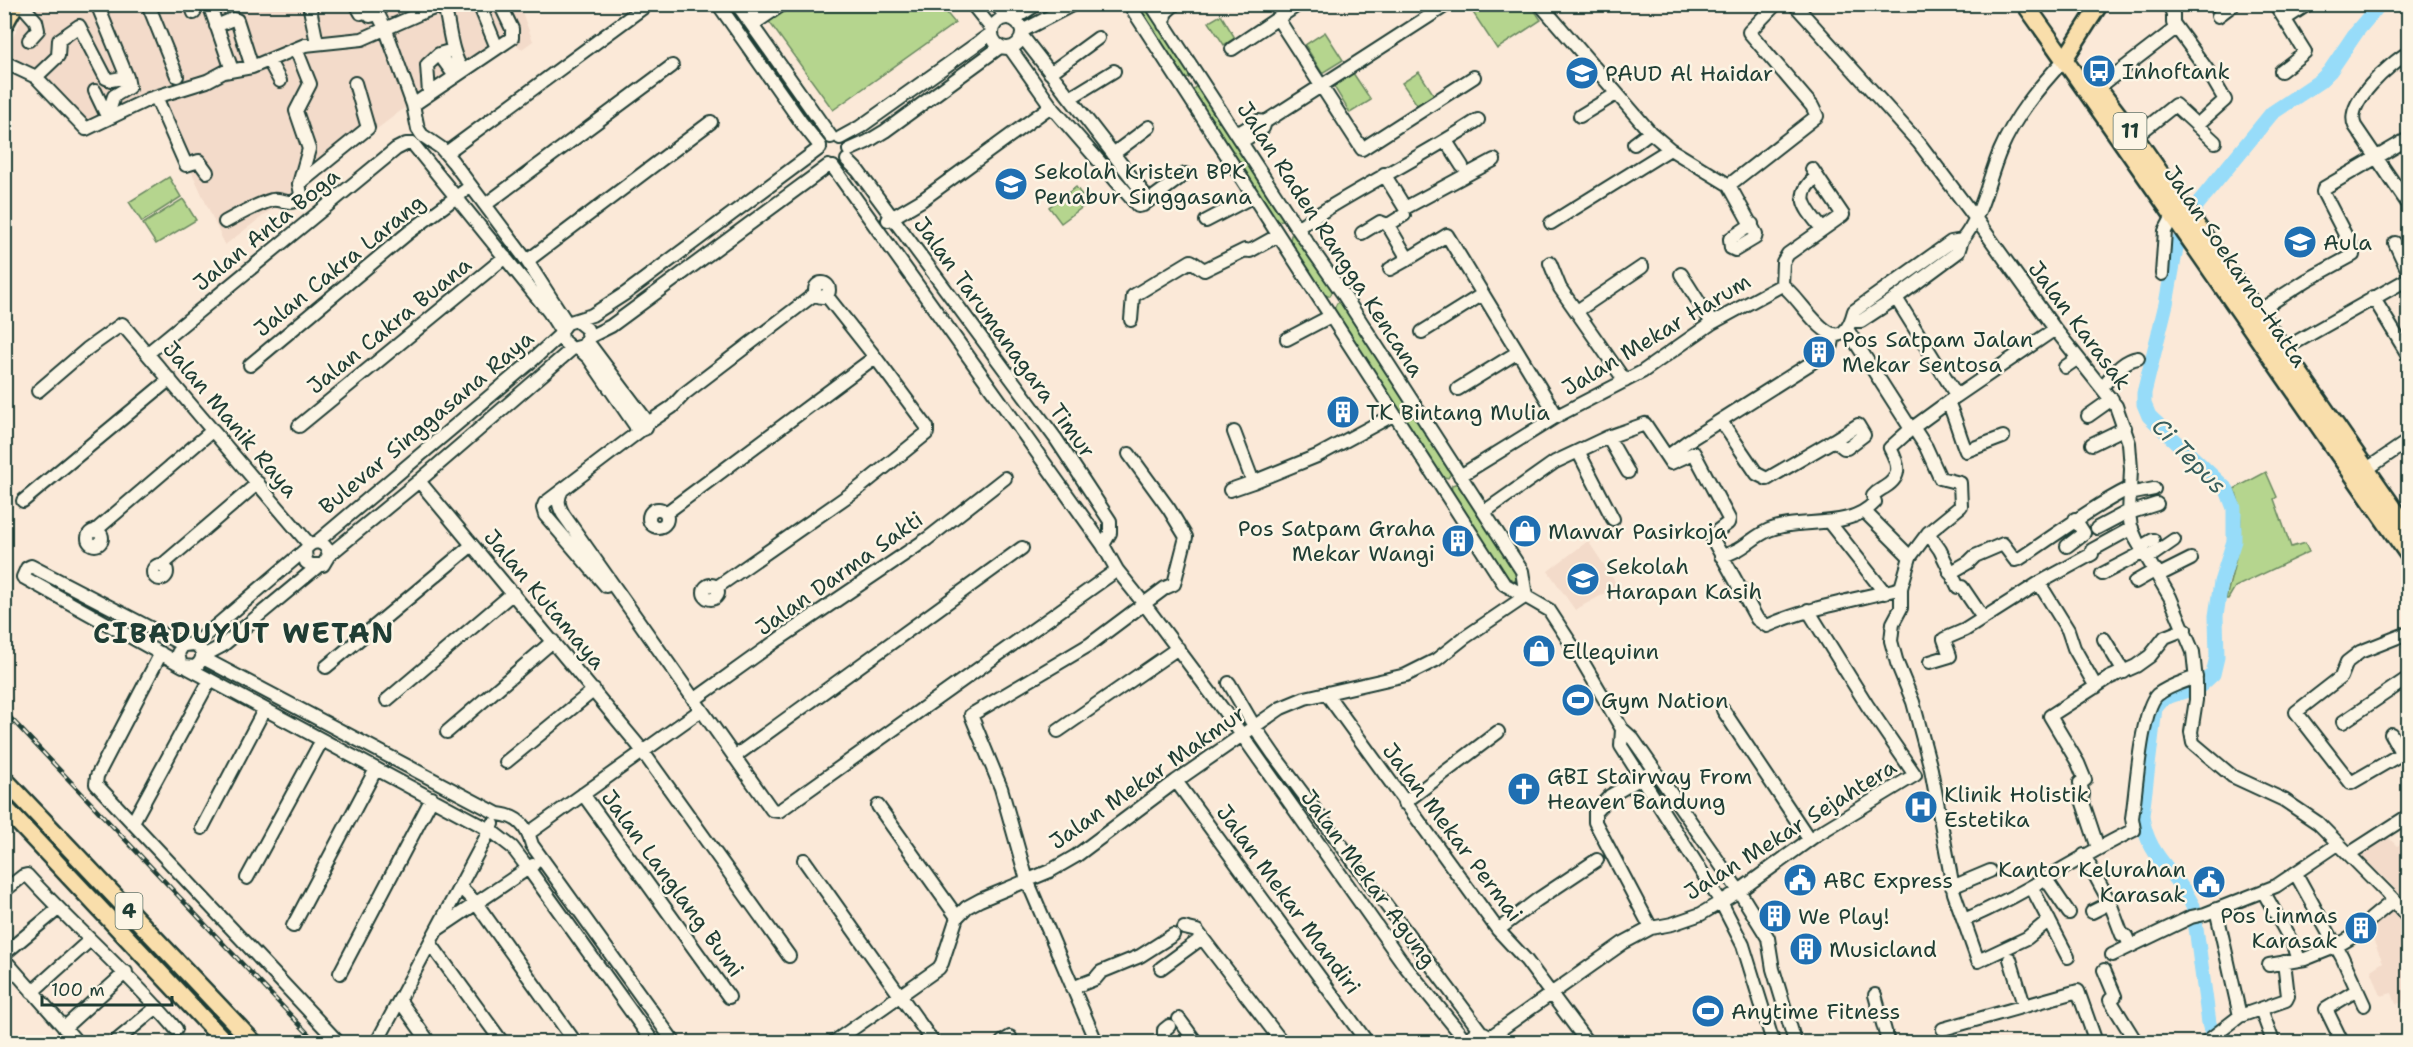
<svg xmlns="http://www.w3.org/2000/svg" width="2413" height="1047" viewBox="0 0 2413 1047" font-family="'Shantell Sans',sans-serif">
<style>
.built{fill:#f3dbca}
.green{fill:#b5d58e;stroke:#6a8961;stroke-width:1.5}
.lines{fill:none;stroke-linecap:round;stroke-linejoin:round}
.river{stroke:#97dcf9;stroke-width:15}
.minor-casing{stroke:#1f3d34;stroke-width:16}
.major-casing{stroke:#1f3d34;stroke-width:20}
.highway-casing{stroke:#1f3d34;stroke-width:21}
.minor{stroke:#fcf5e5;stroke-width:12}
.major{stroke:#f9deab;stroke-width:15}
.highway{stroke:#f9deab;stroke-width:16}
.rail-casing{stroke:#1f3d34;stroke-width:4.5}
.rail{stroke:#fcf5e5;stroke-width:2;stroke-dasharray:7;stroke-linecap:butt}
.labels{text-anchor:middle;stroke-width:5;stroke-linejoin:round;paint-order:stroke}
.shield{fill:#fcf5e5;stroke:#617469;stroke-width:1.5}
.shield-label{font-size:21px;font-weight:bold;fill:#1f3d34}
.poi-label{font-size:22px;fill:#1f3d34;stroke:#fcf5e5;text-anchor:start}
.street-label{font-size:22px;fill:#1f3d34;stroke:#fcf5e5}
.water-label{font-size:24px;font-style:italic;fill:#375d5b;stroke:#fcf5e5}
.district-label{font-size:28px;font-weight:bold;letter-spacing:1.5px;fill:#1f3d34;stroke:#fcf5e5}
</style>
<rect width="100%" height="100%" fill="#fbe9d8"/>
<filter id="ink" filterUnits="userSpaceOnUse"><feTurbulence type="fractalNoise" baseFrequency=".0167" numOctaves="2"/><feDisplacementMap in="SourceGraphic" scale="12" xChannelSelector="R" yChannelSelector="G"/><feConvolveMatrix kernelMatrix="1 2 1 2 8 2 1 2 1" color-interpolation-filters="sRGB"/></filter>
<g filter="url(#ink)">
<path class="built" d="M29 4 201 5 224 60 212 5H519L533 41 522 49 509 39 411 103 225 245 158 98 83 124 5 58V45L13 37Z
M1588 541 1618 586 1575 610 1548 571Z
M2388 837 2397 846 2408 839V906L2389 882 2360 855Z
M2394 907 2408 925V1001L2396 1004 2392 993 2381 996 2371 970 2383 962 2369 931Z"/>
<path class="green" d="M757 5H940L955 23 833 110Z
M1132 5H1147L1191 73 1189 78 1184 80Z
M1468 5H1531L1541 20 1497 49Z
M1221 15 1235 38 1224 45 1209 22Z
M1325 32 1343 60 1322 73 1305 45Z
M1419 72 1434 95 1418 106 1402 83Z
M1353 73 1371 100 1350 113 1333 85Z
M1195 87H1198L1284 217 1283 220 1275 221 1192 91Z
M169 177 181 197 142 222 129 202Z
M1076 187 1088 203 1061 223 1049 207Z
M183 199 196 220 156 244 143 224Z
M1291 235H1295L1333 290 1330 296H1324L1290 241Z
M1343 302 1452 472 1448 478 1441 476 1333 311 1337 303Z
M2266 472 2277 497 2274 499 2291 547 2305 543 2309 552 2235 587 2228 599H2226C2233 568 2250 518 2234 489Z
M1458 483 1518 572V577L1515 581 1508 578 1451 493 1452 485Z"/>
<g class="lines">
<path class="river" d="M2214 1042 2209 1023 2193 906C2176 871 2146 856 2142 815L2155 708 2164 698 2200 686 2213 674 2217 657 2216 616 2221 582 2234 541V508L2227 490 2149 416 2144 404V393L2166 304 2176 248 2196 206 2272 113 2320 81 2330 71 2357 31 2380 4"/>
<g class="minor-casing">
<path id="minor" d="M21 4 36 21 38 30 29 40
M97 4 127 77 129 87 114 96 111 105 103 107
M148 4 177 76
M191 4 194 13
M209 4 232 70
M309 4 317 43
M356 4 361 13 366 11 370 16 378 14 386 30 413 105
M479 4 497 48
M718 4 801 122 820 146
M737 4 831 137
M972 4 992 29
M996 4 1007 18
M1129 4 1504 584 1549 610 1581 659 1622 729 1633 739 1739 891 1768 938 1773 969 1795 1042
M1151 4 1297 228 1343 294 1522 571 1526 596
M1540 4 1650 132 1670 149 1729 185 1756 234 1755 238 1735 250 1731 248 1730 239 1752 224
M1794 4 1919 143 1976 219 2055 329 2116 406 2129 443 2131 469 2129 514 2131 527 2137 541 2170 597 2193 652 2196 681V700L2191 732 2193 743 2232 776 2284 800 2318 823 2394 900 2408 918
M2169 4 2173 14V23L2208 71 2225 100 2197 125
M2275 4 2305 52 2281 71
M444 5C450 27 450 52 463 71
M2218 16 2234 4
M992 33a15 15 0 1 1 30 0a15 15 0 1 1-30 0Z
M747 18 765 4
M1014 19 1037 4
M1278 19 1362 149 1474 77
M2285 19 2308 4
M752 25 783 4
M1164 25 1165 13 1175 4
M216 26 233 19 237 20 252 67
M1022 31 1074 4
M1022 36 1149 200
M1010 48 1051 106 1138 206 1143 205 1185 174
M1232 49 1299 4
M446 52 439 54 455 76
M2408 53C2391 63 2344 103 2355 126L2408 204
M269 61 280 81
M4 62 36 77 86 129 149 99 207 81 224 72 252 67 305 45 362 39 421 13 445 4
M1050 73 1098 38
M36 77 58 56 59 40 79 26 106 78 111 80 127 77
M2098 88 2176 28
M95 91 106 114
M429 93 427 65 439 54
M156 97 186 165 199 161 207 172
M1070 98 1114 71
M1580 116 1616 94
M1237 134 1258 121 1265 122
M422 135 441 148 453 162 527 261 567 323
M422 135 418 129 413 105 512 38V29L500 4
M2135 137 2175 105 2215 142
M840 138 860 127 992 33
M1446 141 1462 166
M1241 142 1263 128 1265 122 1448 4
M413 144 549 312 561 331
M1634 144 1650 132
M849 150 867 142 885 131 1000 47
M446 153 648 4
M1113 154 1149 127
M847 160 858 171 1056 439 1110 521V533L1103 545
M833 167 1103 545 1117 570 1145 605 1242 735 1405 966 1467 1042 1472 1035C1481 1030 1489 1033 1492 1042
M1384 174 1405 208 1494 160
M1816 177C1792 197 1807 209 1822 229
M299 184 368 128 355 83
M1729 185 1817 116 1812 106 1749 32 1776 4
M485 205 672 66
M1404 215 1388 225 1408 259 1447 235 1557 416
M888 220 922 200 1051 106
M1206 221 1252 197
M225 222C240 214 255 205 272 200 283 198 293 209 301 194L299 184 309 149 296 111 310 84 296 49
M1551 223 1670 149
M1297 228C1355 189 1419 159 1478 120
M1362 233 1380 222 1388 225
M1962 240C1982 217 1988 179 2000 151 2015 116 2038 88 2064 60
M2395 243 2408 271
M527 261 711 122
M1550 263 1560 288 1625 381
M1390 269 1408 259
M1681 274 1712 323
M2162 274 2165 231 2174 214
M815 290a7 7 0 1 1 14 0a7 7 0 1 1-14 0Z
M1782 285C1802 297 1838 372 1854 311L1951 242 1962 240 1958 252 1896 298 1861 321H1852
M1782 285 1783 262 1788 254 1843 215 1812 169
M2373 297 2408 355
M1896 298 1955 393
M1577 311 1642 267
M2257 312 2307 280 2353 255V250L2323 192 2324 188 2408 139
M1131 320 1133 296 1191 261 1204 270 1245 250 1250 251 1277 236
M577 321 587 329 589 337 583 346 572 349 562 340 561 331 567 323 592 315 626 293 820 148
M1847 329 1911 429
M1422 332 1483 294
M589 337 611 326 828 166
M1287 339 1329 317
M587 341 647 421 646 428 641 430 636 428 635 423 638 419 643 418
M578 348 589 358 635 425
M2282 350 2408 279
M148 353 396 149 406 144H413
M250 365 408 233 471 186
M2065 367 2078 358
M2102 387C2113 375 2121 361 2138 358
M1458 389 1518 352
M38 391 87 349 122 324 309 544
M1948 402C1956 419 1959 435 1966 451L2003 437
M2088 416 2112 399
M1721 421 1757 474 1767 479 1834 440
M648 423 672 407 684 394 816 293
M1858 425 1864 435 1847 448H1844L1834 440Z
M299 426 505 257
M1913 427 1926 447 1940 478 1960 483 1961 506 1928 533 1910 557 1901 588V608L1893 623 1891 641 1897 663 1913 702 1931 769 1954 893 1978 961 2027 938 2049 920
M1234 432 1253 482 1317 456 1393 415
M1608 437 1628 472
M2092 444 2125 428
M1578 451 1613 519
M1672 453 1688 441 1827 353 1832 345 1834 334
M2367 469 2408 441
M1460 476 1557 416 1642 372 1712 323 1782 285
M419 481 638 745 789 956
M562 490C557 499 558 505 563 514L772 810 779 811 1117 570
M1230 490 1253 482
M2129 494 2154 489
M23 501 170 379
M649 518a9 9 0 1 1 18 0a9 9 0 1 1-18 0Z
M1864 511 1910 557
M1484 512 1555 462 1608 437 1645 424 1671 463 1694 453 1729 519 1728 523 1712 535V538L1757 619 1767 626C1810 607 1856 600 1901 588
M666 513 875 357
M2129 513 2157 504
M1829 522 1885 593
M2097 528 2129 511
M88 538a7 7 0 1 1 14 0a7 7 0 1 1-14 0Z
M95 531 213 430
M1928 533 1940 550 1958 587H1962L1983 618
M317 542 527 365 561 334
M2067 546 2084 533 2075 519
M2141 547 2153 540
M329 555C326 541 313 538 305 550L306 562 311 565H323L329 555 419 481 572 349
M1721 556C1743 551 1751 538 1769 530 1800 517 1849 531 1875 502L1873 496C1877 491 1880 490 1885 487 1903 476 1898 463 1890 448L1911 429 1948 402 2055 329
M2148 558 2174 540
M153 572a7 7 0 1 1 14 0a7 7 0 1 1-14 0Z
M161 566 258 483
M1950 573 1969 562 1975 556 2003 544 2015 560 2019 559C2056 535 2090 508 2130 488
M2102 574 2144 552
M2159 575 2191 559
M2135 582 2156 570
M2039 583 2068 630 2074 648 2096 687
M704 592a7 7 0 1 1 14 0a7 7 0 1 1-14 0Z
M606 586 545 515 543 508 545 503 641 430
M717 587 859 488 927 433V427L875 357 826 295
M2408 633 2360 652 2347 662 2341 677 2296 712 2351 783 2408 750
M2104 639 2124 672
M195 644 305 550
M161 653 97 776 96 784 338 1042
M203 656 222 646 317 567
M203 658 498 814C518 816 527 826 532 845L674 1042
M180 662 178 653 183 645 195 644C205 651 204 660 195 667L183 666 23 577 27 568 31 566 183 645
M1930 662 1950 656 1944 639 1965 630 2039 583 2092 554V550L2132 528
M326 667 472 545
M188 668 490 830 512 847 528 868 653 1042
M1229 683 1254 726 1274 755 1481 1032
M1326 693 1498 930 1526 960 1587 1042
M387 700 513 593
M694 700 779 639 927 539 1005 478
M1723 710 1809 839
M2343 722 2408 678
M1622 729 1621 746 1721 902 1743 945 1773 1042
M1058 731 1178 648
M447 732 553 641
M2391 734 2402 754
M734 757 1022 548
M506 762 594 690
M1646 775 1610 796 1595 812V822L1651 928
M1176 781 1367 1042
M583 794 729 997
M1404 803 1498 732
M878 806 957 917
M133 822 210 680
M202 828 264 710
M529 833 701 710
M2098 848 2082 800 2083 794 2080 783 2085 780 2078 763 2050 716 2109 678 2136 666 2150 656 2165 637 2185 629
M2349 854 2408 816
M2084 855 2110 903 2122 935 2126 936 2130 946
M804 860 933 1042
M2296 874 2342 957 2364 1005
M247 878 322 740
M2046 879 2069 913
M460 887 476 903 575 1042
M1952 887 1990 871
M2032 888 2068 957
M4 891 23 876 27 875C75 928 130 974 176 1029
M2263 891 2295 948 2299 960
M2216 909 2240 1016
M2092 912 2110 903
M1964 920C2024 895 2076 858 2134 830L2132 818C2136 793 2141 710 2157 695 2168 686 2183 682 2196 677
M293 926 376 769
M1184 928 1197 931 1282 1042
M438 929 533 865
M1498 930 1537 900 1597 860
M430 943 502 1042
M4 954 58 909
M2112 955 2191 917 2205 914 2276 886 2338 844
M4 959 77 1042
M2010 959 2024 1005
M2269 965 2305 959 2335 947 2359 933 2371 919 2394 900
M1161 968 1202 938
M2104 970 2115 996 2110 1000 2136 1042
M340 973 432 798
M1072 988 1095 979 1101 972 1140 956 1173 935
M32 992 90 940
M1875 995 1888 1042
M400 1001 429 1042
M2261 1009 2272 1039 2270 1042
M1179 1019 1196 1042
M64 1028 126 972
M1943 1029 2078 991 2096 1042
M1490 1037 1623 943 1651 928 1672 924 1701 914 1739 891 1816 835 1915 775 1867 705 1808 610
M115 1042 157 1007
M377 1042 493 824
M834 1042 939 968 942 963 957 917 967 907 980 900 1050 871 1076 856 1176 781 1281 708 1305 698 1406 675 1436 660 1464 638 1526 596
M1002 1042 1010 1037
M1096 1042 1027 880 1001 788 971 715 1089 645 1165 588 1174 584 1186 537 1169 509 1129 454
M1164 1042V1030L1169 1026
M2206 1042 2240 1016 2286 1000 2288 996 2284 962
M2342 1042 2326 1009 2357 990
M2406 1042 2408 1041"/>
</g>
<g class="major-casing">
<path id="major" d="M4 26 16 4
M2064 60 2100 4"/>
</g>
<g class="highway-casing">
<path id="highway" d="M2025 4C2155 187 2280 371 2408 554
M2100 91 2135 137 2408 529
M4 779 253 1042
M4 807 225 1042"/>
</g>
<use href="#minor" class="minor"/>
<use href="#major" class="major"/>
<use href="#highway" class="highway"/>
<g class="rail-casing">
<path id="rail" d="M4 711 316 1042"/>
</g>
<use href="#rail" class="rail"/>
</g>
</g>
<defs>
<g id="bus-disc" transform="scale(1.725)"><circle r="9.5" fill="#1f6fb2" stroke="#fcf5e5"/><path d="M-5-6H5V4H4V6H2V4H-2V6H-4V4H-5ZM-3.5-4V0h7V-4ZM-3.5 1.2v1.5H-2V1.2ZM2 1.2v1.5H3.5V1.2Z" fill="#fff"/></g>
<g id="school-disc" transform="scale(1.725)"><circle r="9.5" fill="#1f6fb2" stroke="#fcf5e5"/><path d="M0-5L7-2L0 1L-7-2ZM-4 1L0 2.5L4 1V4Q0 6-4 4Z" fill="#fff"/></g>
<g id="building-disc" transform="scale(1.725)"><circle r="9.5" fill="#1f6fb2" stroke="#fcf5e5"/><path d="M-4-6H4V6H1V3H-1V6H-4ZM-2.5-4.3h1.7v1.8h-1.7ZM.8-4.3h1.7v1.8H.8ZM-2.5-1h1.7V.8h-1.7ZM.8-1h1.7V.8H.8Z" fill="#fff"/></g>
<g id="shop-disc" transform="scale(1.725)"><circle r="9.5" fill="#1f6fb2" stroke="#fcf5e5"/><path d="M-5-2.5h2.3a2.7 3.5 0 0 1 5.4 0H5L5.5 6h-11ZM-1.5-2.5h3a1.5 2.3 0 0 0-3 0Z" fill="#fff"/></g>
<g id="stadium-disc" transform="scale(1.725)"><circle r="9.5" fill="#1f6fb2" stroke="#fcf5e5"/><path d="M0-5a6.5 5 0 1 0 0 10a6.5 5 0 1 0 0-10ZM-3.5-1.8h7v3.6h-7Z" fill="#fff"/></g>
<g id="church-disc" transform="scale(1.725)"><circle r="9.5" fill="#1f6fb2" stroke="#fcf5e5"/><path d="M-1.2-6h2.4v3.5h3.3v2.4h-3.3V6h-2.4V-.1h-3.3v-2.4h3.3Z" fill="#fff"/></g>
<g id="hospital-disc" transform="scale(1.725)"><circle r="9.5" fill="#1f6fb2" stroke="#fcf5e5"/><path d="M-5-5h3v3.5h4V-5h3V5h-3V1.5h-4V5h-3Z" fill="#fff"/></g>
<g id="civic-disc" transform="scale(1.725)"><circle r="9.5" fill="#1f6fb2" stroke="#fcf5e5"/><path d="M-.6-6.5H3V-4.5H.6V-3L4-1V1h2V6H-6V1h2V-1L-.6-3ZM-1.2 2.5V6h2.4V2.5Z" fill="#fff"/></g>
</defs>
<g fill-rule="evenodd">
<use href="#bus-disc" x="2099" y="71"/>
<use href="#school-disc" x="1582" y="73"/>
<use href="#school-disc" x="1011" y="184"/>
<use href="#school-disc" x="2300" y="242"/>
<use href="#building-disc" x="1819" y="352"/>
<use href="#building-disc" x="1343" y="412"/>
<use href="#shop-disc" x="1525" y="531"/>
<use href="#building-disc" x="1458" y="541"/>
<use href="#school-disc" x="1583" y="579"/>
<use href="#shop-disc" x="1539" y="651"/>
<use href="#stadium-disc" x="1578" y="700"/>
<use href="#church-disc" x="1524" y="789"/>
<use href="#hospital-disc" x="1921" y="807"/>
<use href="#civic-disc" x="1800" y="880"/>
<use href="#civic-disc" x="2209" y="882"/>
<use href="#building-disc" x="1775" y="916"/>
<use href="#building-disc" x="2361" y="928"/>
<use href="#building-disc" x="1806" y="949"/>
<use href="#stadium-disc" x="1708" y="1011"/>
</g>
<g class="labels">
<g class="shield">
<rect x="2113.5" y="113" width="33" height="36" rx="4.5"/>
<rect x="115.5" y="893" width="27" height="36" rx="4.5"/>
</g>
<g class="shield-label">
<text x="2130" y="138">11</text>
<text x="129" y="918">4</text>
</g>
<g class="poi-label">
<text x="2122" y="79">Inhoftank</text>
<text x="1605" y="81">PAUD Al Haidar</text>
<text x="1034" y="179">Sekolah Kristen BPK<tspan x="1034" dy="25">Penabur Singgasana</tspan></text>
<text x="2323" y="250">Aula</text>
<text x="1842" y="347">Pos Satpam Jalan<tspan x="1842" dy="25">Mekar Sentosa</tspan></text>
<text x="1366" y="420">TK Bintang Mulia</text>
<text x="1435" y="536" text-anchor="end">Pos Satpam Graha<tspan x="1435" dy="25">Mekar Wangi</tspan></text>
<text x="1548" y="539">Mawar Pasirkoja</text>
<text x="1606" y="574">Sekolah<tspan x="1606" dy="25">Harapan Kasih</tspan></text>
<text x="1562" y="659">Ellequinn</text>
<text x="1601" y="708">Gym Nation</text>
<text x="1547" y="784">GBI Stairway From<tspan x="1547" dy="25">Heaven Bandung</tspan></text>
<text x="1944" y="802">Klinik Holistik<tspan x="1944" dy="25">Estetika</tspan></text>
<text x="2186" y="877" text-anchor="end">Kantor Kelurahan<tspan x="2186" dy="25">Karasak</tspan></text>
<text x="1823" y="888">ABC Express</text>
<text x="2338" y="923" text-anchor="end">Pos Linmas<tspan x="2338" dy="25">Karasak</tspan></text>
<text x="1798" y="924">We Play!</text>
<text x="1829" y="957">Musicland</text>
<text x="1731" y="1019">Anytime Fitness</text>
</g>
<g class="street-label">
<text transform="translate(266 229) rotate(-39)" y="8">Jalan Anta Boga</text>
<text transform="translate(1331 239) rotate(57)" y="8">Jalan Raden Rangga Kencana</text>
<text transform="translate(339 265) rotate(-39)" y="8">Jalan Cakra Larang</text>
<text transform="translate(2236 266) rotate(56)" y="8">Jalan Soekarno-Hatta</text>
<text transform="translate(389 325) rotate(-39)" y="8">Jalan Cakra Buana</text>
<text transform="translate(2080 325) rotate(53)" y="8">Jalan Karasak</text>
<text transform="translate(1656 334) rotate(-31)" y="8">Jalan Mekar Harum</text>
<text transform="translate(1005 337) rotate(54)" y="8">Jalan Tarumanagara Timur</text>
<text transform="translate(231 419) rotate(50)" y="8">Jalan Manik Raya</text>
<text transform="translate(426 422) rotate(-40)" y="8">Bulevar Singgasana Raya</text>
<text transform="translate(839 573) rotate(-35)" y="8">Jalan Darma Sakti</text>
<text transform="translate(545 599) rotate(50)" y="8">Jalan Kutamaya</text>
<text transform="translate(1147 777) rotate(-35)" y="8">Jalan Mekar Makmur</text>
<text transform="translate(1790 829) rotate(-32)" y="8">Jalan Mekar Sejahtera</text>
<text transform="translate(1453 832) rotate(53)" y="8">Jalan Mekar Permai</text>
<text transform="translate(1369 878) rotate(54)" y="8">Jalan Mekar Agung</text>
<text transform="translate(673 883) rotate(54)" y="8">Jalan Langlang Bumi</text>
<text transform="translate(1289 899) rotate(54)" y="8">Jalan Mekar Mandiri</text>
</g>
<g class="water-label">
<text transform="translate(2189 456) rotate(46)" y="8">Ci Tepus</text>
</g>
<g class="district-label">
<text x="244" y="643">CIBADUYUT WETAN</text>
</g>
</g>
<rect width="2413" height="1047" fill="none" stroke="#fcf5e5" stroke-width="24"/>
<rect x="12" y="12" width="2389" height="1023" fill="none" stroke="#1f3d34" stroke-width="2" filter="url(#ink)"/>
<path d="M42 996v9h130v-9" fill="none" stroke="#1f3d34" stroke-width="3"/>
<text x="51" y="996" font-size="18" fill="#1f3d34" stroke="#fcf5e5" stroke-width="4.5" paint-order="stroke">100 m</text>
</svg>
